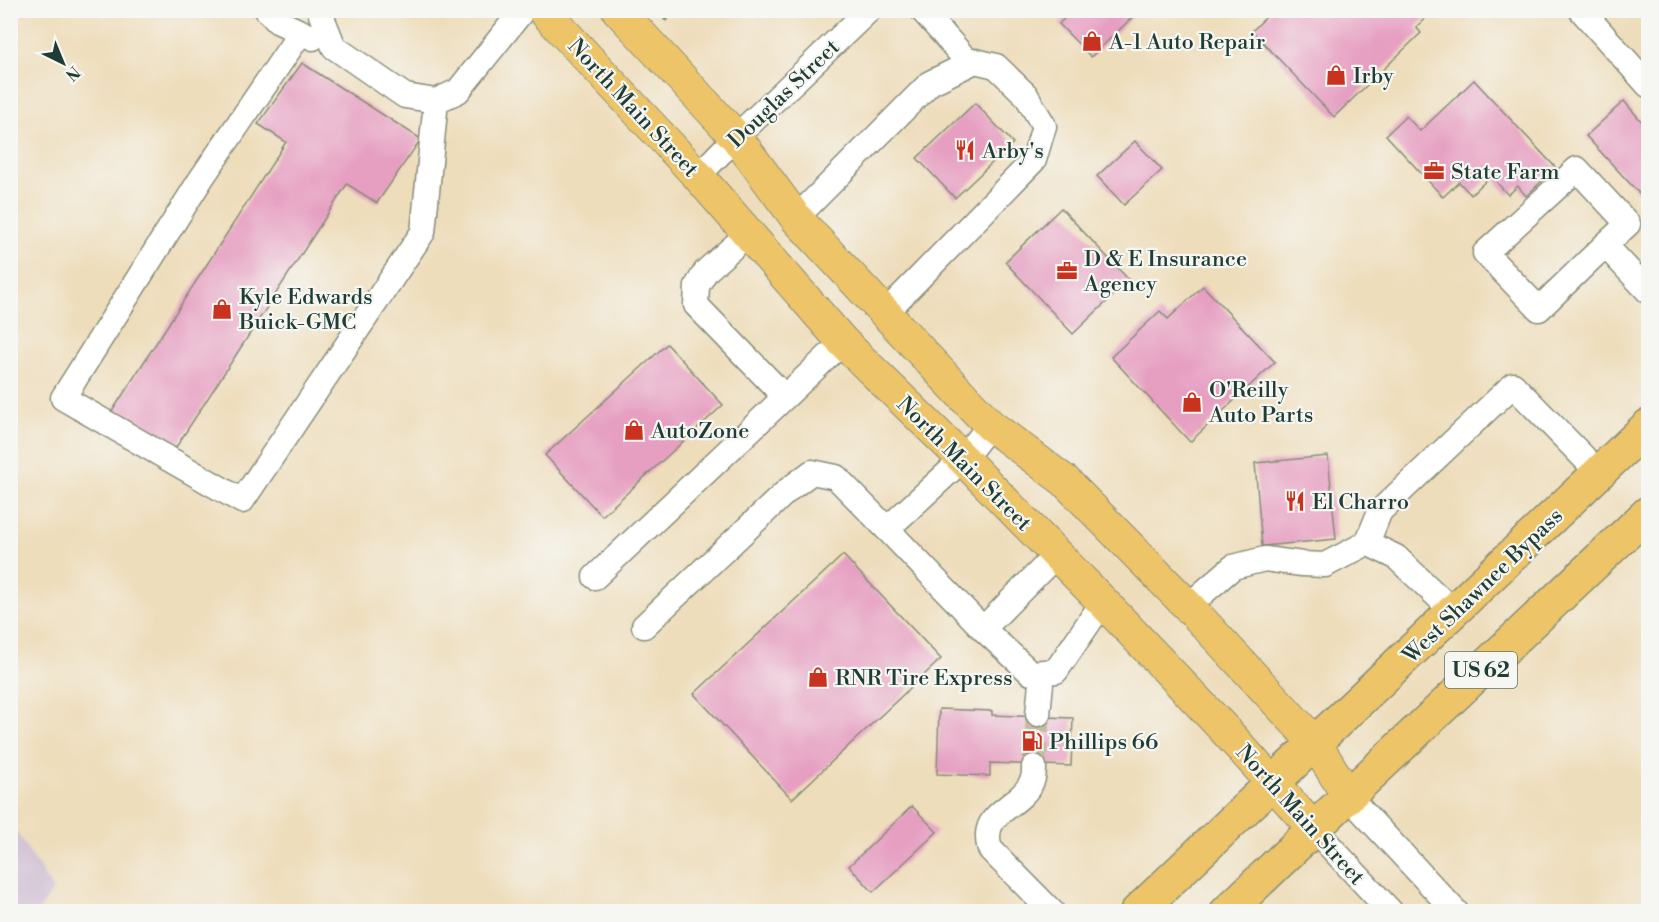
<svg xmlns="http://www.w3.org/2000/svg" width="1659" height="922" viewBox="0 0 1659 922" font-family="'Libre Bodoni',serif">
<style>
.industrial{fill:#cebed2}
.building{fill:#e69fc1}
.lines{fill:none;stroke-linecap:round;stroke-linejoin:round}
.minor-tunnel{stroke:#c5bda0;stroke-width:24;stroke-dasharray:24 12;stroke-linecap:butt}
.minor-casing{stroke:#868d78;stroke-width:27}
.major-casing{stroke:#868d78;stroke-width:34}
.highway-casing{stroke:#868d78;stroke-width:36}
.path{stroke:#868d78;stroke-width:4;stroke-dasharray:4.5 4.5;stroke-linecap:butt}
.minor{stroke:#fff;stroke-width:24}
.major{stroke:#eec469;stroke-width:32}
.highway{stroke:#eec469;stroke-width:33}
.labels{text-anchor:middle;stroke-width:4.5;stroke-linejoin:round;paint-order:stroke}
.shield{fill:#f6f6f2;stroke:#60746d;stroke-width:1.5}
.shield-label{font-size:21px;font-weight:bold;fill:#1f3d34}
.poi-label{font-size:22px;fill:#1f3d34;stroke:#f6f6f2;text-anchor:start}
.street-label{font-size:22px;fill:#1f3d34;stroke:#f6f6f2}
</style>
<rect width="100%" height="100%" fill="#f6f6f2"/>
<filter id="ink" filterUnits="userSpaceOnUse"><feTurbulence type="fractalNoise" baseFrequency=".0167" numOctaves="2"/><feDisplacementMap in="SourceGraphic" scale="12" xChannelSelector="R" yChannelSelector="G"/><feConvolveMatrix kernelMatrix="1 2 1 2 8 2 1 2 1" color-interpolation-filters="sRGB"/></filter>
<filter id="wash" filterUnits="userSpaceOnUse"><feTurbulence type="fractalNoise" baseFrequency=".008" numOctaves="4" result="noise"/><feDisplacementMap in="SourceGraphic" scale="24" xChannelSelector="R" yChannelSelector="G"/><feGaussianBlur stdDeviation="1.35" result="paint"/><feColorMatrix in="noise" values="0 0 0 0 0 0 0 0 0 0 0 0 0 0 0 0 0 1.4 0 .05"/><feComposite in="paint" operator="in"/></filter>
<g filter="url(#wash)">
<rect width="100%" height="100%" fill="#edb"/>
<path class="industrial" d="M10 821 53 890 39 911H11Z"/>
<g id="blocks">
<path class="building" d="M1072 10H1140L1091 57 1059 24Z
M1273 10H1434L1416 27 1421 33 1334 117 1252 31Z
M302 63 421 139 377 203 347 184 169 458 109 416 286 142 258 124Z
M1474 80 1556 168 1526 196 1518 186 1508 195 1491 176 1471 195 1459 182 1443 197 1386 135 1406 116 1420 131Z
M1624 101 1648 129V203L1586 136Z
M975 103 1013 143 955 198 917 158Z
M1135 141 1162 170 1124 205 1097 176Z
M1061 208 1129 280 1073 334 1005 262Z
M1203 286 1275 362 1190 442 1111 357 1160 311 1168 319Z
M667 344 723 405 602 516 545 455Z
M1328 456 1336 539 1262 546 1255 463Z
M843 555 941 659 792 799 694 694Z
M939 709 992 711V715L1073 718 1071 766 990 763V776L937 774Z
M912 806 937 832 873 892 849 866Z"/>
</g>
</g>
<g filter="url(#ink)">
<use href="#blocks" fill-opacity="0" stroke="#868d78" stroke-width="1.5"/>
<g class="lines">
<path class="minor-tunnel" d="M1034 767 1038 714"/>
<g class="minor-casing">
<path id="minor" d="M267 10 277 21 313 38
M322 10 321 15 334 47 405 96 436 101 458 91 523 10
M922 10 969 63
M1581 10 1648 85
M301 32 201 179 63 398 242 501 423 232 436 101
M698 176 736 137 869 10
M796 218 930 83 975 61 996 66 1026 95 1044 126 1034 160 885 313
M749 233 706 271 697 286 696 305 785 397
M1605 245 1539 309 1485 253 1577 169 1628 224 1605 245 1648 291
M887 529 983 629 1031 673 1056 671 1103 602
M1367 543 1380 511 1513 385 1599 473
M595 577 843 342
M1188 606 1233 567 1265 559 1302 564 1325 565 1367 543 1396 557 1454 612
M644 626 788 490 812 472 836 477 887 529 963 459 990 425
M983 629 1057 554
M1038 714 1042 673
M1034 767C1034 771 1034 777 1032 781 1020 809 978 811 990 849L1052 912
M1348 796 1456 912
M1314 829 1391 912"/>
</g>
<g class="major-casing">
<path id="major" d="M543 10 698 176 843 342 963 459 1103 602 1223 728 1314 829
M618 10 736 137 796 218 990 425 1065 481 1188 606 1315 743 1348 796"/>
</g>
<g class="highway-casing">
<path id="highway" d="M1137 912 1648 426
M1227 912 1348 796 1648 513"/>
</g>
<path class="path" d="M665 21 669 10"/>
<use href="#minor" class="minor"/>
<use href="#major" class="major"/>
<use href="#highway" class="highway"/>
</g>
</g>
<defs>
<g id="shop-bare" transform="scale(1.62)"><path d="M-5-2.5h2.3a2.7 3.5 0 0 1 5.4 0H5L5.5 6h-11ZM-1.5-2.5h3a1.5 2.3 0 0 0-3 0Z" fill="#c8321e" stroke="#f6f6f2" stroke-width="2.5" paint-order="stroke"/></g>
<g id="restaurant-bare" transform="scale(1.62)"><path d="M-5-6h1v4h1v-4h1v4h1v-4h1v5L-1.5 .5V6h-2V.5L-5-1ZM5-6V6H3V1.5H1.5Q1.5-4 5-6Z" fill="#c8321e" stroke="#f6f6f2" stroke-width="2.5" paint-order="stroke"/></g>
<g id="office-bare" transform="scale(1.62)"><path d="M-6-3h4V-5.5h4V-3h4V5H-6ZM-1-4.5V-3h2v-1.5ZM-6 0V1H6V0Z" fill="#c8321e" stroke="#f6f6f2" stroke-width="2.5" paint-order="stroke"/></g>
<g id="fuel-bare" transform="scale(1.62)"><path d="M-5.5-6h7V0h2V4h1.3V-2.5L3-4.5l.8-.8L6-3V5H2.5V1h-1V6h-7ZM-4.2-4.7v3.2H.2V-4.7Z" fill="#c8321e" stroke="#f6f6f2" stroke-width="2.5" paint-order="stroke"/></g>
</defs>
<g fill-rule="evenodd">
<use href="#shop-bare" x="1092" y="41"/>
<use href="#shop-bare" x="1336" y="75"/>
<use href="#restaurant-bare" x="965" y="150"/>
<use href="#office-bare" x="1434" y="171"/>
<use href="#office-bare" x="1067" y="271"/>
<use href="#shop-bare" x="222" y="309"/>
<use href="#shop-bare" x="1192" y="402"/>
<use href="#shop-bare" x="634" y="430"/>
<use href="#restaurant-bare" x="1295" y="501"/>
<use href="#shop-bare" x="818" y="677"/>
<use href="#fuel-bare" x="1032" y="741"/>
</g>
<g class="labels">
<rect class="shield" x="1445" y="652" width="72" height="36" rx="4.5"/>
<g class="shield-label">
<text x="1481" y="677">US 62</text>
</g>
<g class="poi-label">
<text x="1109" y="49">A-1 Auto Repair</text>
<text x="1353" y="83">Irby</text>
<text x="982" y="158">Arby's</text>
<text x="1451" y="179">State Farm</text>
<text x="1084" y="266">D &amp; E Insurance<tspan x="1084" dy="25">Agency</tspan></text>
<text x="239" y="304">Kyle Edwards<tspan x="239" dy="25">Buick-GMC</tspan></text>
<text x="1209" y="397">O'Reilly<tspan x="1209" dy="25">Auto Parts</tspan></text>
<text x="651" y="438">AutoZone</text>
<text x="1312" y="509">El Charro</text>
<text x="835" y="685">RNR Tire Express</text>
<text x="1049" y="749">Phillips 66</text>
</g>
<g class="street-label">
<text transform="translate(783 93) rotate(-44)" y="8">Douglas Street</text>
<text transform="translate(634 107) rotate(47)" y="8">North Main Street</text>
<text transform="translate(965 463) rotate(45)" y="8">North Main Street</text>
<text transform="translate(1482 585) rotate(-44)" y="8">West Shawnee Bypass</text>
<text transform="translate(1301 814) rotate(48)" y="8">North Main Street</text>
</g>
</g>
<rect width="1659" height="922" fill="none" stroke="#f6f6f2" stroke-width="36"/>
<g transform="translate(63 63) rotate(137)" stroke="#f6f6f2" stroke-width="4.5" paint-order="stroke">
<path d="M0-4.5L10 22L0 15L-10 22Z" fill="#1f3d34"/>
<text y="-9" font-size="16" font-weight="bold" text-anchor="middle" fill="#1f3d34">N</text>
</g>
</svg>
